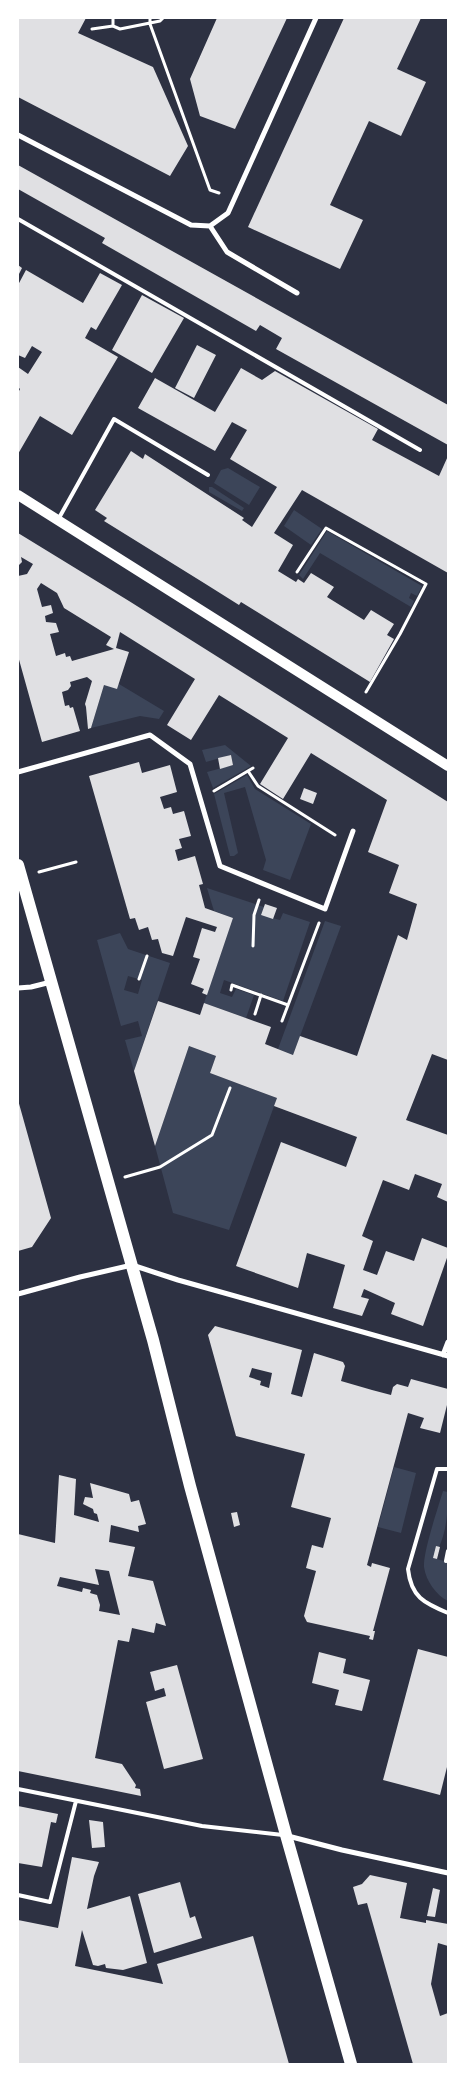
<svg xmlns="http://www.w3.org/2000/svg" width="466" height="2082" viewBox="0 0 466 2082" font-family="Rubik,sans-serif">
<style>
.green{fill:#3c4559;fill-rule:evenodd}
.building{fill:#e0e0e3;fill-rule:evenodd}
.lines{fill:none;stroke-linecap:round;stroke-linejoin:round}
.path{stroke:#fff;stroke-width:3}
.service{stroke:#fff;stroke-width:4}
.minor{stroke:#fff;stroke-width:5}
.secondary{stroke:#fff;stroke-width:10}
.primary{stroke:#fff;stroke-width:12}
</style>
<rect width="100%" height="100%" fill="#2d3142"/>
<path class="green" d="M228 468 260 487 249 505 214 483 221 470Z
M209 487H212L244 508 242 511 209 492Z
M294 510 322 529 311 545 284 526Z
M327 531 422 586 417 596 411 593 409 598 414 601 411 607 320 553 303 579 299 575Z
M119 684 164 711 159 719 140 716 91 728 104 685Z
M225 745 251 766 213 788 207 772 233 765 231 755 206 762 202 750Z
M247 775 255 789 311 824 290 880 263 870 266 860 245 787 224 793 238 853 234 856H230L214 794Z
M207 888 264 907 261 915 280 920 283 913 310 922 283 1001 224 980 220 993 232 997 236 989 254 995 246 1018 204 1003 233 918 214 911Z
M325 921 341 926 293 1055 278 1049Z
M120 933 128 949 170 963 134 1071 125 1040 142 1036 138 1021 121 1026 97 940ZM128 976 142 980 138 994 124 990Z
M189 1046 216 1056 210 1073 277 1098 229 1230 173 1213 155 1146Z
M394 1467 416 1473 401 1533 378 1527Z
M443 1491 448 1492C448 1516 446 1538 433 1558L448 1562V1601C436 1595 426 1581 424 1567 423 1552 438 1508 443 1491Z"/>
<path class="building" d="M18 18H86L78 33 153 67 188 146 170 176 18 97Z
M217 18H287L235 129 200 116 190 79Z
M344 18H421L397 69 426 82 401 136 369 121 330 205 363 220 340 269 248 227Z
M18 165 448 405V445L276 349 282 338 260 325 256 331 102 243 105 238 18 189Z
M18 265 22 268 18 276Z
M26 270 83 303 100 273 122 285 96 330 91 327 85 338 118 357 72 435 40 416 18 454V393L20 389 18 387V367L28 374 42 352 32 346 25 358 18 355V285Z
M142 295 184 318 152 373 112 350Z
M197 345 216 355 194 398 175 388Z
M241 368 262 380 275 371 378 429 372 440 439 476 448 456V573L302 490 274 533 293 545 278 571 296 582 298 579 304 583 311 573 334 587 327 597 364 620 371 610 394 624 387 635 394 639 370 682 241 602 239 605 204 583 104 521 107 518 95 510 131 451 143 459 145 454 148 456 244 518 242 520 252 527 277 487 230 459 247 430 232 422 215 451 138 408 155 378 215 412Z
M18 533 129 601 448 802V1060L432 1054 406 1120 448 1135V1202L437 1197 442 1184 415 1174 409 1190 383 1180 362 1236 373 1241 363 1270 377 1275 386 1251 414 1261 422 1238 448 1248V1255L423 1326 391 1314 395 1303 364 1289 361 1297 369 1299 362 1316 333 1308 345 1265 307 1253 298 1288 236 1266 281 1142 346 1167 357 1137 274 1106 277 1098 210 1073 216 1056 189 1046 155 1146 134 1071 158 1001 200 1015 204 1003 271 1027 265 1044 293 1055 300 1036 357 1056 398 935 407 940 417 904 389 893 399 865 368 852 387 800 311 753 283 799 260 784 288 738 219 695 191 740 167 725 195 679 120 632 116 648 129 652 117 689 104 685 91 728 88 729 86 707 85 704 92 681 87 677 70 682 71 686 68 690 62 692 65 706 69 705 70 708 73 707 80 731 42 742 18 656V576L27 574 33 564 21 557 22 562 18 566ZM41 583 57 593 64 608 111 637 106 645 114 649 72 661 70 656 66 657 65 653 56 656 50 634 59 632 56 623 46 622 45 616 53 613 51 605 42 607 37 589Z
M231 755 233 765 220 769 218 758Z
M139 762 142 773 170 765 177 792 160 797 164 809 171 807 173 814 184 811 191 836 179 839 182 848 175 850 178 861 195 856 203 884 199 885 205 908 233 918 207 995 202 993 204 989 191 984 200 959 193 957 202 928 215 932 217 927 186 917 173 956 162 953 158 939 152 940 148 927 139 930 135 918 130 919 89 776Z
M304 788 317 793 313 804 300 799Z
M265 904 277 908 273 919 261 915Z
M18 1100 51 1218 32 1247 18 1251Z
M215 1326 302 1350 291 1394 302 1397 314 1353 343 1362 345 1366 341 1381 372 1390 391 1395 393 1387 397 1384 408 1387 411 1379 448 1389V1401L440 1433 420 1428 424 1418 408 1413 367 1565 371 1567 372 1563 390 1568 373 1631H375L373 1640 369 1639 370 1636 307 1622 304 1616 316 1571 306 1568 312 1545 323 1548 331 1518 291 1507 305 1454 236 1436 208 1335ZM252 1368 272 1373 269 1388 260 1385 261 1381 249 1377Z
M59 1475 76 1479 74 1515 99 1522 97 1514 94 1513 93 1509 83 1504 85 1497 93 1498 90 1483 129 1494 131 1502 139 1500 146 1524 138 1526 139 1532 111 1525 109 1542 135 1547 128 1576 153 1581 166 1626 156 1623 154 1633 132 1628 129 1642 118 1640 95 1758 122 1764 136 1785 135 1788 140 1789 141 1796 18 1771V1534L55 1543ZM95 1569 109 1571 120 1615 99 1611 100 1605 97 1595 90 1593 91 1590 83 1588 82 1592 57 1586 60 1577 99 1585Z
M237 1512 240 1525 234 1527 231 1513Z
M436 1546 440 1547 437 1559 433 1558Z
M418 1649 448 1657V1763L440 1795 383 1780Z
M319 1652 346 1659 343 1673 370 1680 362 1711 335 1705 339 1690 312 1683Z
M177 1665 203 1759 164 1769 146 1702 166 1696 164 1688 155 1691 150 1672Z
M18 1806 58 1814 56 1823 51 1822 42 1867 18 1863Z
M89 1820 103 1822 105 1847 92 1848Z
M72 1857 99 1862 94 1876 87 1909 130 1896 147 1963 123 1970 106 1968 105 1964 98 1966 93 1965 82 1930 75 1966 163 1984 157 1964 253 1936 289 2064H18V1920L58 1928Z
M370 1875 407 1883 400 1918 426 1923V1920L448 1924V1946L438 1943 431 1984 440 2016 448 2013V2064H413L367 1903 358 1905 353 1887 362 1884Z
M180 1882 190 1918 195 1916 202 1938 154 1953 138 1894Z
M433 1888 440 1890 435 1917 427 1916Z"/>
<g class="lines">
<path class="path" d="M113 18V26L120 29 160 21 163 18
M150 18V24L210 190 219 193
M92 29 113 26
M297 572 326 528 426 584 400 634 366 692
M248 771 258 786 335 835
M214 791 253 768
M39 872 76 862
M253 946 254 915 259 900
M139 979 147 956
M231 990 232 985 288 1005
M255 1014 261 995
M282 1021 319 923
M125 1177 160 1167 212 1135 230 1088"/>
<path class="service" d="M18 219 420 450
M59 518 114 419 208 475
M448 1469H437L408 1569C411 1597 424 1603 448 1613
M446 1561 448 1551
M18 1789 202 1826 283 1835
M18 1895 50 1902 76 1801"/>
<path class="minor" d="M18 135 191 225 210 226 228 213 316 18
M210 226 227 252 297 293
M18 772 150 735 190 764 220 866 325 909 353 831
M18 988 31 987 51 982
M18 1294 80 1277 132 1265 178 1280 448 1356
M443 1355 448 1342
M288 1836 342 1850 448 1873"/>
<path class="secondary" d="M18 495 448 766"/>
<path class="primary" d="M18 865 153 1340 190 1486 286 1835 351 2064"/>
</g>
<rect width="466" height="2082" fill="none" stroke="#ffffff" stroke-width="38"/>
</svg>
